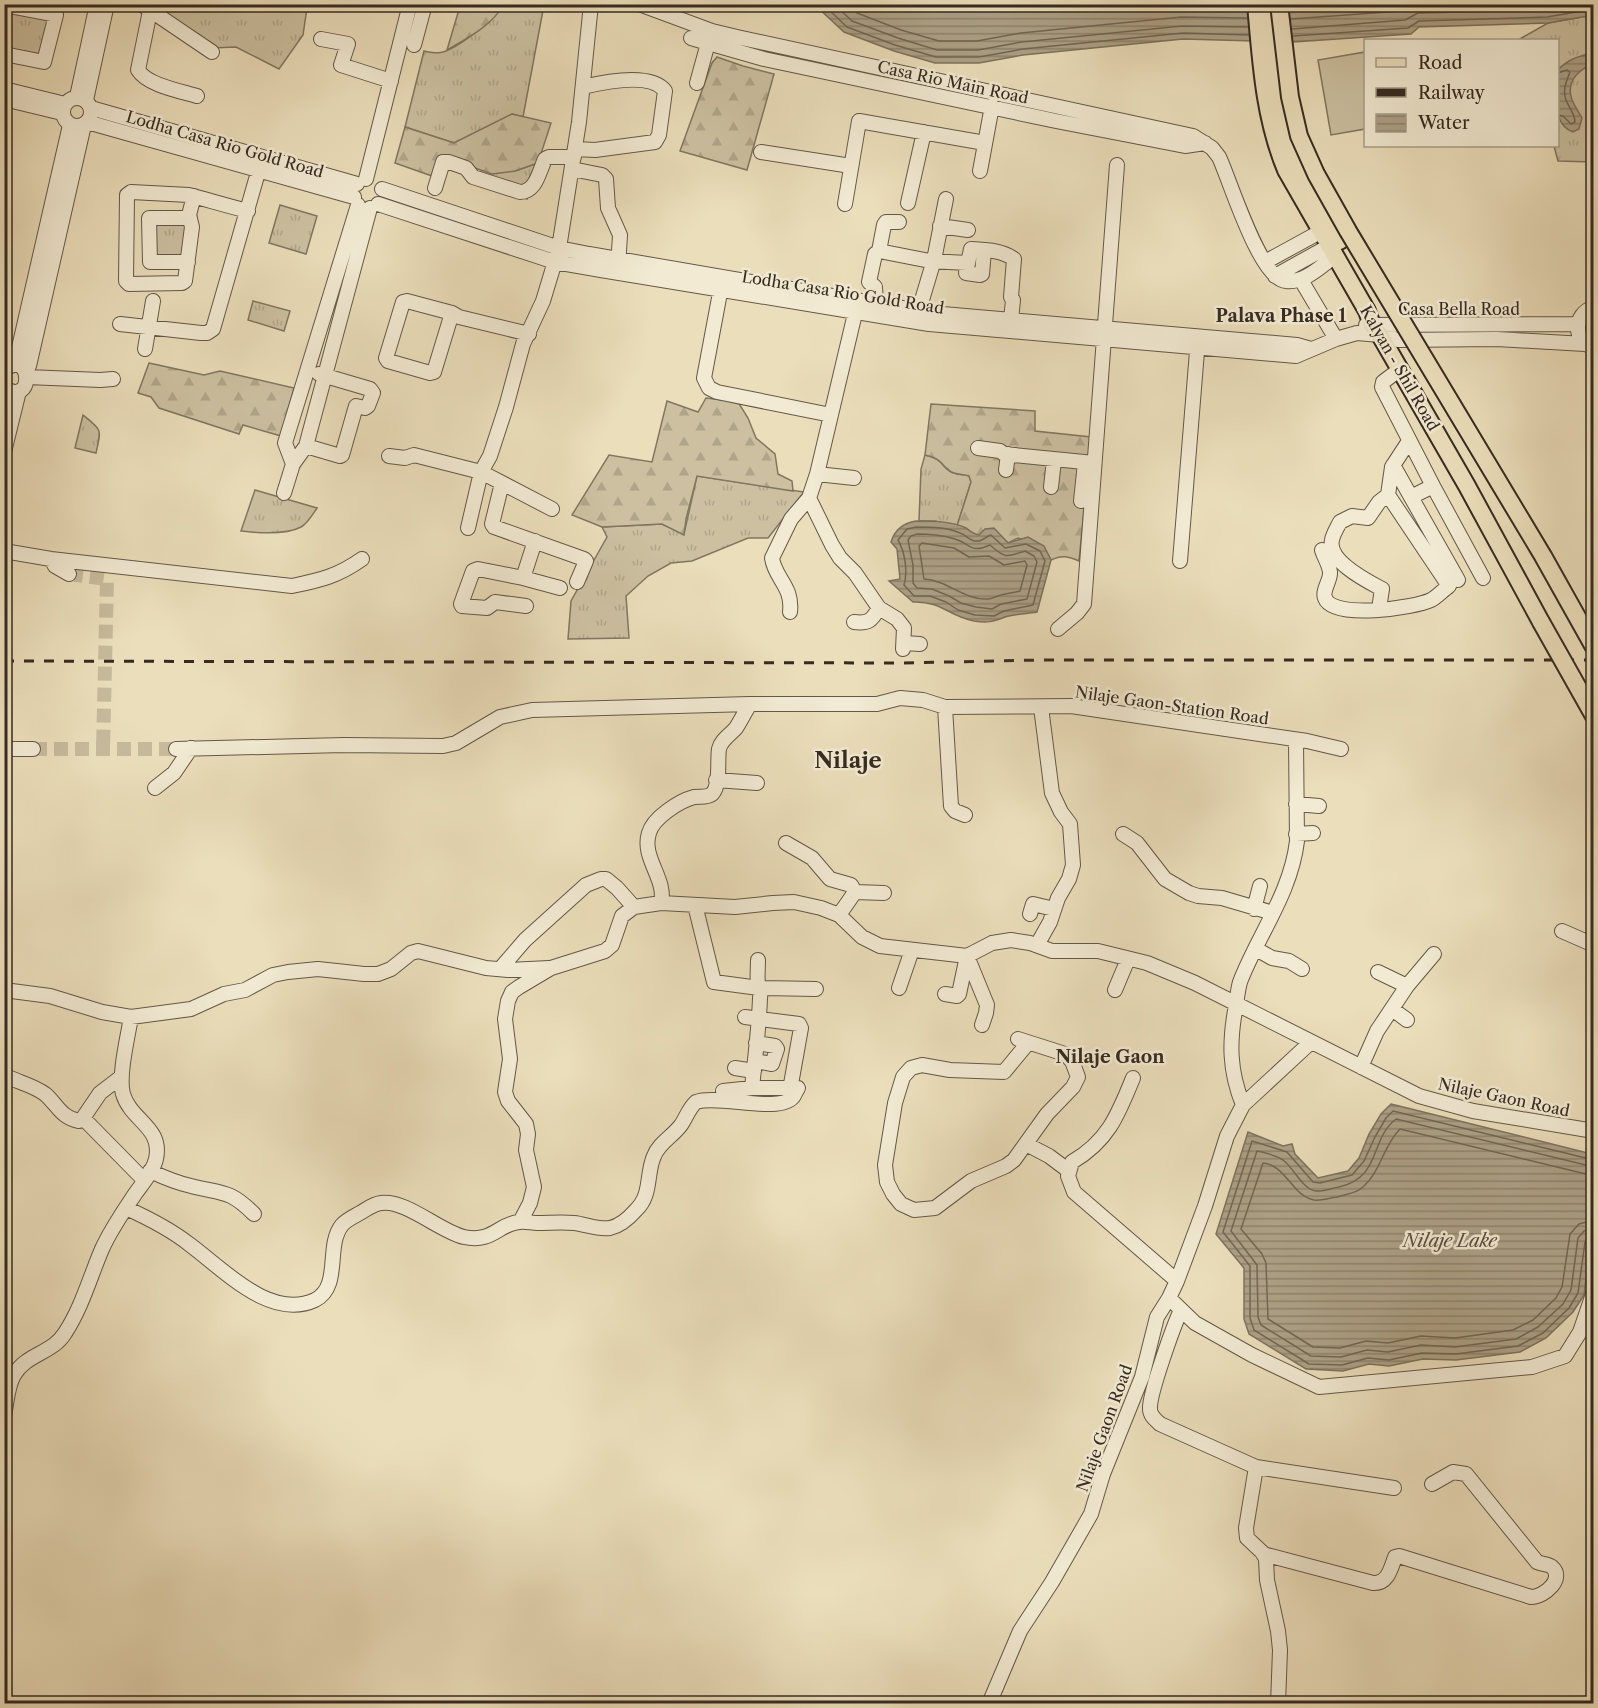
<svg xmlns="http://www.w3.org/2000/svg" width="1598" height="1708" viewBox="0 0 1598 1708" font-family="'Libre Caslon Text',serif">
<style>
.grass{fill:url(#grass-tufts);stroke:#817661;stroke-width:1.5}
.forest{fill:url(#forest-firs);stroke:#817661;stroke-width:1.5}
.garden{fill:#ccc0a1;stroke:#817661;stroke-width:1.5}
.water{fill:url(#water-rules);stroke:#7d725e;stroke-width:1.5}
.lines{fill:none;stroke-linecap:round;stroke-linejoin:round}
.shore{stroke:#726654;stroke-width:1.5}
.minor-tunnel{stroke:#c7ba9c;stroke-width:14;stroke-dasharray:14 7;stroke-linecap:butt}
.minor-casing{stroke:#635848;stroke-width:16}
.major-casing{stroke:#362b21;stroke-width:20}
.minor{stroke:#f2ead3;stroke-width:14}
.major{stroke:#ebdebb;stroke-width:16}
.rail{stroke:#362b21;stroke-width:3;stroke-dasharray:10 10;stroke-linecap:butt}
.major-bridge-casing{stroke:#362b21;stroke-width:20;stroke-linecap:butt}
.major-bridge{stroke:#ebdebb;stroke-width:16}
.labels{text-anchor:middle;stroke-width:5;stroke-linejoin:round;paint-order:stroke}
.street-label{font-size:16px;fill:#362b21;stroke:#f2ead3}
.neighbourhood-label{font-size:18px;font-weight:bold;fill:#362b21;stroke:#f2ead3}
.water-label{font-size:18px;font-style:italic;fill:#5a4e40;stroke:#f2ead3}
.district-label{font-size:22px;font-weight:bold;fill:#362b21;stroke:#f2ead3}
</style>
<defs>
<pattern id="grass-tufts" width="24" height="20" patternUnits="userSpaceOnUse" patternTransform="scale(1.5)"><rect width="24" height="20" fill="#ccc0a1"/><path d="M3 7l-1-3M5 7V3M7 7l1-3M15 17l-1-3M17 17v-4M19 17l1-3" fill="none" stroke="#b0a58a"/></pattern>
<pattern id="forest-firs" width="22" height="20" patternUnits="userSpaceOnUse" patternTransform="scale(1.5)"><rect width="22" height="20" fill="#ccc0a1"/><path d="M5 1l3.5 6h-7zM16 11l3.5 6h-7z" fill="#b0a58a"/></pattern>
<pattern id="water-rules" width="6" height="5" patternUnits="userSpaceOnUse" patternTransform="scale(1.5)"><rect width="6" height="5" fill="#ada187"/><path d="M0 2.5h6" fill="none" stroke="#8e836e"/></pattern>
</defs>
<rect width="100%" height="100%" fill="#ebdebb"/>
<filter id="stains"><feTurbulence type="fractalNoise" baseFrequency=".00333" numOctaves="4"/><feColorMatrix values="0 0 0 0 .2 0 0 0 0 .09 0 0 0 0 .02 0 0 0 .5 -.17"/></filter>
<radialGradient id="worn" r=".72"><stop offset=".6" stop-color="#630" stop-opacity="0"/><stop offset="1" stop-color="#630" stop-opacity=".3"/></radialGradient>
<path class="grass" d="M271 4 307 8 303 35 279 69 236 47 211 48 150 5Z
M503 5H544L523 117 512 114 454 143 405 127 424 51C429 52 438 54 443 52 458 48 496 18 503 5Z
M5 7 54 19 45 60 5 50Z
M1593 15V162L1558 161 1554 146H1558V40H1518L1548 23Z
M538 163 527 199 466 179 471 165 515 171Z
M280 205 317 216 306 254 269 243Z
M151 220 185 222 186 259 151 260Z
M253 301 290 311 284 331 248 320Z
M83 415C103 431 101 429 96 453L75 448Z
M925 455C945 459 941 469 954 473 959 475 964 474 969 476L971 482 957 526 935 521H919L921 469Z
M697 476 804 492 768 538H748L692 561 671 563 648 576 626 596 629 638 568 639 571 601 607 537 602 527 662 524 684 534Z
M255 490 317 508C313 514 307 524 301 527 286 535 258 533 241 531Z"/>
<path class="forest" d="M474 5H503C493 25 466 39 447 50L460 6 472 11Z
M717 57 743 66 774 74 747 170 680 151 712 63Z
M512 114 551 123 538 163 515 171 492 174 441 156 432 176 395 163 405 127 454 143Z
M149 363 204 375 220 371 294 388 281 436 243 425 239 434 159 408 151 397 138 393Z
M706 398 738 402 748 418 756 438 775 454 778 474 792 481 793 491 697 476 686 519 684 535 662 524 602 527 572 515 609 455 652 462 667 401 698 412Z
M931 404 1035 411V431L1091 437 1079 561C1068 556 1062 555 1051 560L1044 547 1018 538 1008 543 994 529 979 536 957 526 971 482 969 476C964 474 959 475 954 473 942 469 945 459 925 455Z"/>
<path class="garden" d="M1365 52V129L1331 135 1318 60Z"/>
<path class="water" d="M1593 4 1594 15 1548 23 1419 27 1411 34 1293 42 1183 39 1023 55 979 63H935L894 51 844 32 815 5Z
M1593 53V64C1580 69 1567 80 1571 96 1572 103 1579 112 1582 118L1579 129 1573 132C1550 124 1557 90 1558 70 1568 59 1579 56 1593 53Z
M916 521C931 521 952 521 966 528 971 531 972 534 979 535L985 529 994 528 1008 543 1028 537 1044 546 1051 560 1037 612C1027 614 1015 614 1005 617 993 622 987 623 974 621 948 616 942 601 913 602L889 581 900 579 897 549 891 542C895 529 903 523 916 521Z
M1391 1104 1592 1154 1593 1190 1590 1249 1584 1295 1573 1312 1546 1338 1520 1352 1456 1360 1423 1359 1389 1366 1369 1364 1343 1371 1306 1369 1249 1334 1244 1319V1268L1216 1234 1248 1132 1283 1146 1292 1144 1295 1154 1318 1178 1348 1171 1359 1158 1369 1134 1381 1114Z"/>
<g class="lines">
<path class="shore" d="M823 4 847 27 895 45 936 57H979L1023 49 1183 33 1249 35
M834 4 852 21 898 38 937 50H978L1022 42 1182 26 1248 27
M847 4 857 13 901 30 939 41H977L1021 33 1181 17 1247 18
M1291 19 1401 11 1416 4
M1292 29 1405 20 1418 13 1547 10 1578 4
M1293 36 1408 28 1419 21 1547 17 1594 9
M1558 73 1567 70 1570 72C1567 80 1562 90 1566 100 1569 108 1575 114 1575 122L1571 124 1563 116 1558 115
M916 527C931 527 947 527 960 533 967 535 970 542 978 541 983 541 986 536 991 535L1005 548 1026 544 1040 551 1045 561 1033 605 1004 611 994 616 975 615 958 610 946 602 930 596H914L904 585C908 572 905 552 898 540L907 529Z
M917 534C930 534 942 535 955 539 971 544 970 554 990 545 1006 559 1006 557 1025 551L1034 556 1037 562 1027 599 1001 604 992 609 976 607 961 603 949 596 932 589 917 588 913 583V565L908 540 911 536Z
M922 543 954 548 969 557 989 556 1004 565 1025 561 1027 565 1020 591C1014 593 1008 593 1001 595 996 596 993 599 987 599 964 600 947 580 924 579L919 546Z
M1594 1160 1393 1111 1386 1118 1375 1137 1364 1161 1352 1175 1320 1183 1313 1182 1287 1152 1252 1141 1223 1232 1250 1266V1318L1254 1330 1309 1364 1342 1365 1368 1358 1389 1360 1422 1353 1456 1354 1518 1346 1543 1333 1569 1308 1578 1293 1585 1242 1588 1237 1594 1236
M1594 1167 1396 1119C1369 1140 1382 1177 1339 1187 1332 1188 1324 1192 1316 1191 1302 1189 1294 1168 1283 1160 1277 1156 1264 1152 1257 1151L1231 1231 1257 1265 1258 1317 1261 1325 1311 1356 1341 1357 1367 1350 1388 1352 1421 1345 1455 1347 1516 1339 1538 1327 1563 1304 1571 1290 1578 1238 1584 1231 1594 1229
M1594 1176 1400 1129C1383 1146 1381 1171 1363 1187 1356 1194 1345 1194 1337 1197 1329 1198 1321 1201 1314 1200 1292 1196 1286 1165 1263 1163L1241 1229 1262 1254 1266 1263 1268 1319 1313 1347 1340 1348 1366 1341 1388 1343 1421 1336 1455 1338 1513 1330 1533 1320 1556 1298 1562 1287 1570 1234 1579 1224 1594 1220"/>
<path class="minor-tunnel" d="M69 574 107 579 103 750
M33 749H176"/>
<g class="minor-casing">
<path id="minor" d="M141 4 212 52
M639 4 712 31 737 37 1193 136 1212 148 1219 157C1230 180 1260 280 1286 281 1305 283 1321 266 1335 256
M4 5 56 15 44 62 4 54
M150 11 138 70C147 85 180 91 197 96
M712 31 708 43 764 59 1056 121 1185 146 1205 143
M691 38 708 43 697 83
M321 39 348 44 341 65 391 81
M414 45 425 4
M4 89 65 104
M77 97 97 4
M63 112a14 14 0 1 1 28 0a14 14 0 1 1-28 0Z
M4 99 58 112
M86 100 107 4
M91 108 357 184
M87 122 354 197
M575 149 595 150 655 142 659 135 665 91C651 72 604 82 583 87
M761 152 851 166
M572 169 602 175 606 179 608 208 620 235 618 267
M980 171 992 106
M366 179 410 4
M435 188 443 162H449L466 168 473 177 520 192C536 192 539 172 545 159L549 157H574
M382 189 559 248 589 254 931 313 1297 345 1311 349
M194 196 189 215 192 227 185 281 182 283 129 284 126 281 127 195 131 192 189 195C208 200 228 206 248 211
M908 203 924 132
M378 204 555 262 601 270 929 324 1296 356 1336 339 1357 333 1380 335 1398 340 1497 339 1585 344
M845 204 859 121 985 143
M358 205 285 443 293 464 306 446 370 208
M899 222H886L884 225 879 251 930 261 967 263
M940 226 968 230
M984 251 982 274 980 275 966 273 971 249C986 250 1001 250 1014 259L1011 297 1013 300 1011 320
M188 262H150L149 218H190
M1265 262 1329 227
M1275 276 1329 246
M1301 280 1336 339
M722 282 704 378 709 388 717 392 831 415
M876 303 875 287 869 282 875 254 879 251
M857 305 817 474 809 498 832 545 840 558 855 573 879 608 897 619 904 628 903 649
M1594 307C1573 314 1572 341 1594 348
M919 310 934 260 946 199
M452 313 434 372 430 373 388 361 386 358 403 302 407 301 452 313 459 317 529 334
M120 324 201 333H207L213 329 261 162
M1366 325 1577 324
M145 349 153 301
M15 365 70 125
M4 370C33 347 34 410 4 387
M24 370 29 366 84 125
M1399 370 1383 382 1382 387 1433 486 1483 578
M27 377 100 380 113 379
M306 446 340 456 342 455 356 406 365 408 368 406 373 393 370 389 319 374
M978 448 1000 451 1004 454 1094 463
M4 452 19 391
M389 456 405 458 414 455 481 472 552 509
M1393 465 1411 497 1433 486
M1006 470 1008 454
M817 474 854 478
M502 483 492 524 494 527 584 559 586 561 577 582
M1051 487 1054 460
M284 493 293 464
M1388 495 1392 467 1409 441
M1411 497 1458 580
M1081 501 1085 463
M468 528 481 472 490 456 506 407 523 344 543 301 559 248 579 122 591 4
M1322 550C1324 557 1329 564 1330 572 1331 580 1322 590 1325 598 1333 620 1414 608 1431 600 1437 597 1443 590 1449 586L1388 495
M4 551 51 559 292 586C321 580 338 576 362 559
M51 559 55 566 69 574
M1180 561 1198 339
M523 578 560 588
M526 606 495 602 487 608 462 606 461 604 473 571 478 569 523 578 535 541
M1379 609 1382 589C1367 581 1327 561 1332 540 1333 534 1337 528 1340 522L1352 516 1368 518 1379 502 1388 495
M790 612C793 586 775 579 772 558L791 519 809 498
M854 622C869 624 872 620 879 608
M1058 629 1077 613 1084 604 1117 165
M904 643 920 644
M945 707 951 806 955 811 965 815
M4 749H33
M176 749 344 745 443 746 456 743 500 717 532 710 750 704H877L900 698 923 700 945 707 1071 706 1307 741 1341 749
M716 780 757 783
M155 788 174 773 191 748
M1296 804 1319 806
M1123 834 1137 843 1165 879 1189 893 1198 896 1222 898 1273 913
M1296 834 1313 833
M786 843 812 858 830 879 851 885 855 892
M661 903C667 879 641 858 649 833 653 818 679 801 694 797 700 796 707 798 712 794 721 785 717 762 719 749 721 740 730 735 736 728 741 720 745 712 750 704
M695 905 714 982 759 988 816 989
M1254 909 1260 886
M1030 914 1033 904 1054 909
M839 915 855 892 884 893
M1562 931 1594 945
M1037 945 1050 922 1058 898 1069 879 1073 865 1070 824 1061 812 1052 793 1041 707
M1256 949 1272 958 1289 961 1302 969
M967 956 987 1005 986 1013 982 1025
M500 969 525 940 586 885 601 879H606L617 888 634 907
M1378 972 1407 986
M899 988 912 950
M4 990 50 996 102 1012 131 1017 191 1009 224 994 245 990 273 975 288 972 318 969 364 974H378L391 969 411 953 418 951 486 968 508 970 549 968
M1115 990 1128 959
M945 994 957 996 959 994 967 956
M1392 1009 1407 1020
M745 1017 799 1024 801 1028 791 1084 788 1088H752C755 1058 759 1028 760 998 761 993 759 989 758 984 757 977 758 968 758 960
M1018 1039 1065 1054 1072 1061 1078 1077 1073 1087 1047 1114 1014 1160 1006 1166 971 1181 935 1208 914 1210 901 1204 893 1194 887 1182 885 1165 895 1103 903 1077 911 1068 922 1065 950 1070 1004 1072 1028 1043
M755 1061 772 1064 777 1049 775 1046 756 1043
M1361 1067 1377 1031 1407 986 1434 954
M735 1068 754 1071
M4 1075C17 1082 33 1085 45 1094 57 1104 61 1118 79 1121L83 1118 100 1093 121 1077
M1133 1078C1118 1115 1108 1141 1072 1162L1068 1176 1074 1192 1177 1281
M723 1091 752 1088
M1243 1105C1229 1070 1229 1042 1236 1005 1237 998 1238 989 1240 982 1258 935 1291 893 1297 841L1296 740
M83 1118 144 1180
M1026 1144 1049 1156 1069 1171
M150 1171C163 1177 177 1183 191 1186 222 1194 229 1189 254 1214
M126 1208C148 1218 170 1229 189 1244 222 1268 270 1321 315 1300 342 1286 325 1246 342 1225 346 1220 355 1216 360 1213 367 1209 373 1204 381 1203 405 1199 441 1232 464 1237 493 1243 498 1224 519 1222 525 1221 532 1223 537 1223 550 1223 562 1222 574 1223 585 1224 598 1230 610 1228 620 1226 629 1218 636 1210 652 1195 646 1174 654 1156 659 1143 673 1136 681 1125 686 1118 689 1108 696 1102 718 1094 779 1114 793 1097 795 1094 796 1091 798 1088
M520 1222 530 1203 534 1187 526 1150 528 1134 526 1124 508 1101 505 1092 510 1059 505 1019 508 1001 512 992 519 987 551 968 605 951 612 945 622 916 634 907 661 903 735 907 773 903 794 902 821 908 839 915 862 937 880 946 967 956 992 943 1011 940 1030 943 1052 951H1098L1147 963 1195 983 1419 1096 1473 1111 1594 1131
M1169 1298 1195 1323 1252 1355 1319 1387 1532 1367 1565 1356 1580 1332 1594 1291
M1181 1310C1174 1325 1149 1394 1150 1409 1150 1416 1156 1420 1160 1424L1256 1467 1394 1488
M4 1415C7 1403 7 1387 14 1375 27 1353 52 1354 65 1333 82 1307 90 1277 102 1249 111 1229 123 1212 135 1194 142 1184 153 1172 156 1159 163 1127 131 1121 123 1094 118 1076 128 1036 131 1017
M1256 1467 1246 1528 1247 1538 1263 1553 1266 1559 1267 1580 1278 1631 1280 1650 1278 1704
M1263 1554 1373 1583C1388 1584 1391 1568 1395 1557L1399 1556 1531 1597C1545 1597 1565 1578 1552 1567 1549 1564 1541 1564 1537 1562L1466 1474 1453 1472 1432 1484
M989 1704 1020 1631 1052 1582 1091 1514 1103 1474 1142 1377 1157 1317 1169 1298 1177 1281 1205 1206 1227 1136 1243 1105 1311 1042"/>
</g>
<g class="major-casing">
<path id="major" d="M1256 4C1261 61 1264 117 1286 170L1367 311 1372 325 1380 335 1467 486 1541 622
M1269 4 1282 116 1290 144 1298 165 1341 240 1329 246"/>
</g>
<use href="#minor" class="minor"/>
<use href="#major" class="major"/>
<path class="rail" d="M4 661 902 663 1041 660H1594"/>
<g class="major-bridge-casing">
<path id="major-bridge" d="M1279 4 1290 97 1299 136 1316 174 1348 231 1543 556 1594 647
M1541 622 1594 716"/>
</g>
<use href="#major-bridge" class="major-bridge"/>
</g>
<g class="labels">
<g class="street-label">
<text transform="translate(953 82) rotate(12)" y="6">Casa Rio Main Road</text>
<text transform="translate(225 144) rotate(16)" y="6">Lodha Casa Rio Gold Road</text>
<text transform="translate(843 292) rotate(9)" y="6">Lodha Casa Rio Gold Road</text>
<text x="1459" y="315">Casa Bella Road</text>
<text transform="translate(1400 368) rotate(60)" y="6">Kalyan - Shil Road</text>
<text transform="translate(1172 705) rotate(8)" y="6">Nilaje Gaon-Station Road</text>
<text transform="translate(1504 1097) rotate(12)" y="6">Nilaje Gaon Road</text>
<text transform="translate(1104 1428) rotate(-70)" y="6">Nilaje Gaon Road</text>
</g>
<g class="neighbourhood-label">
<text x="1281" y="322">Palava Phase 1</text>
<text x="1110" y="1063">Nilaje Gaon</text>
</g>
<g class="water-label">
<text x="1450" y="1247">Nilaje Lake</text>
</g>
<g class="district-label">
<text x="848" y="768">Nilaje</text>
</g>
</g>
<rect width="1598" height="1708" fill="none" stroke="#ebdebb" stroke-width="24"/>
<rect x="6" y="6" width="1586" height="1696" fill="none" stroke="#362b21" stroke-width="3"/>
<rect x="12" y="12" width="1574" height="1684" fill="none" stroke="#362b21" stroke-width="1.5"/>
<rect x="1364" y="39" width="195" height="108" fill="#f2ead3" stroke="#a79e8c" stroke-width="1.5"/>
<rect x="1376" y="58" width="30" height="9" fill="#ebdebb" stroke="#a79e8c" stroke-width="1.5"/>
<text x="1418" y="69" font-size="18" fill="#362b21">Road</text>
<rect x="1376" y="88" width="30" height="9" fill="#362b21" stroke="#a79e8c" stroke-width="1.5"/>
<text x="1418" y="99" font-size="18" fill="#362b21">Railway</text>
<rect x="1376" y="114" width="30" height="18" fill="url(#water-rules)" stroke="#a79e8c" stroke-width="1.5"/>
<text x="1418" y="129" font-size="18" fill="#362b21">Water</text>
<rect width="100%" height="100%" filter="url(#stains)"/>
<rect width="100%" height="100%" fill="url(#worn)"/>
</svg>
